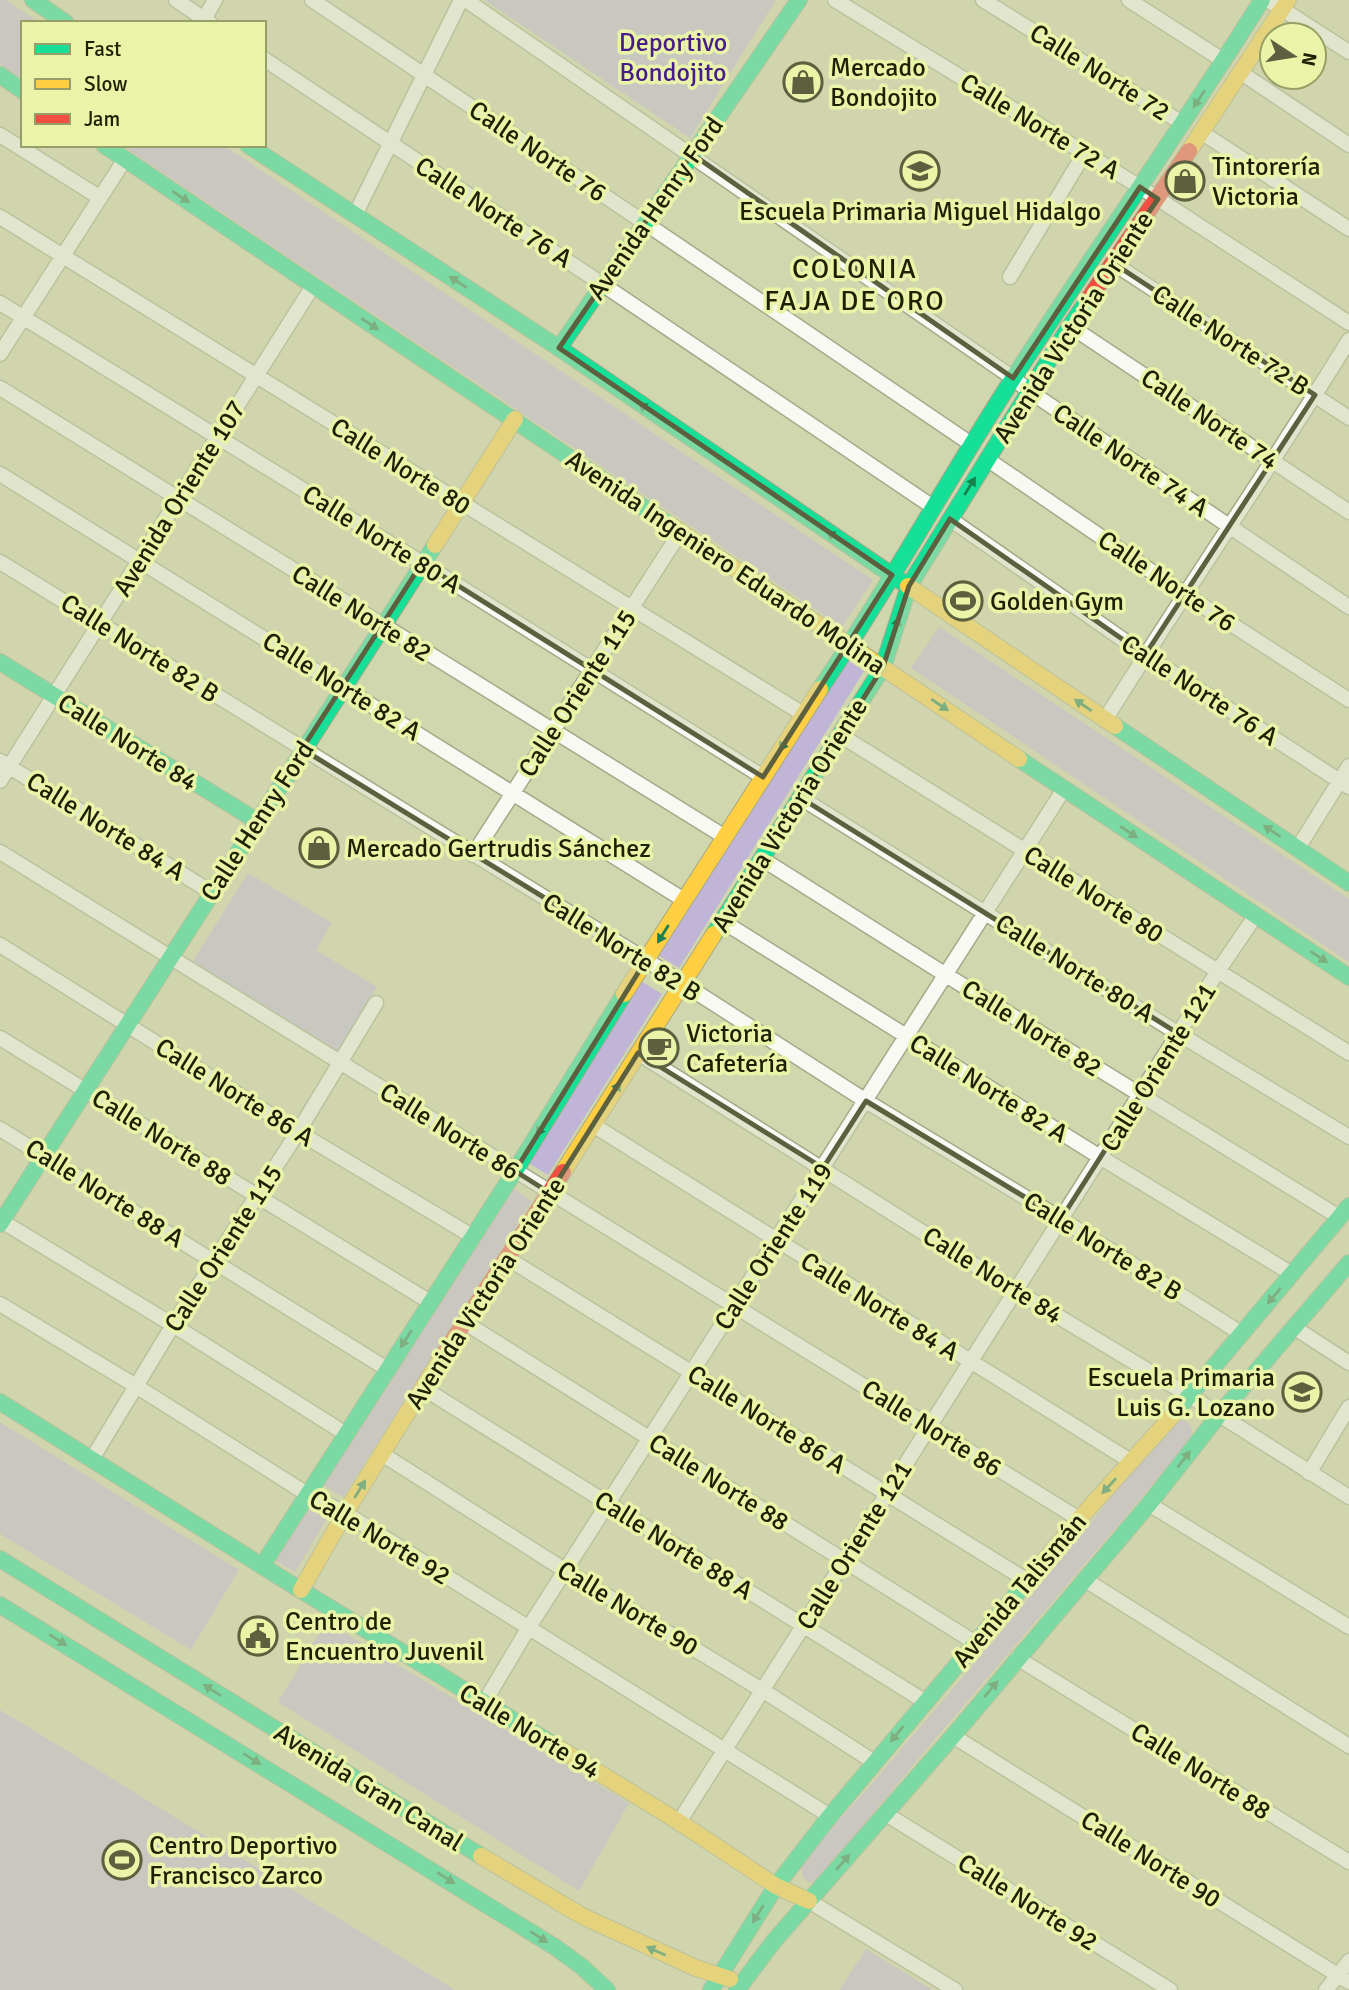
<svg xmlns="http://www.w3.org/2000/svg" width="1349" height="1990" viewBox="0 0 1349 1990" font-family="Signika,sans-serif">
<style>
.green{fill:#c2b8d8}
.forest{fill:#c0b5d7}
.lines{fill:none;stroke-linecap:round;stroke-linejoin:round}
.street-casing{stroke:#a5a989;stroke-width:17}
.fast-casing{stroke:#a5a989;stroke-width:18}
.slow-casing{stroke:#a5a989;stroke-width:18}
.jam-casing{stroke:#a5a989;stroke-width:18}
.street{stroke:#f8f9f3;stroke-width:14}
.fast{stroke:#16e098;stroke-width:16}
.slow{stroke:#ffcf43;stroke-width:16}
.jam{stroke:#f24e42;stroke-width:16}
.oneway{fill:#1a804d}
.marked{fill:none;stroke:#5c603e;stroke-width:5;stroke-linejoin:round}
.labels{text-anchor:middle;stroke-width:7;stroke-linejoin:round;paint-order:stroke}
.park-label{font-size:26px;fill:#461c88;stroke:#eaf4a9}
.poi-label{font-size:26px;fill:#1d2002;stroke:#eaf4a9;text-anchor:start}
.street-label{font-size:26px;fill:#1d2002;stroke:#eaf4a9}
.neighbourhood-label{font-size:28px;letter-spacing:2px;fill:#1d2002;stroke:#eaf4a9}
</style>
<rect width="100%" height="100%" fill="#d0d6ad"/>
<path class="green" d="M484 0H776L690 138Z
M248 873 332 923 316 950 377 987 338 1053 191 964Z
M0 1422 239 1570 191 1650 0 1534Z
M326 1622 629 1803 579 1891 278 1702Z
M0 1710 35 1731 455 1990H0Z"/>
<path class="forest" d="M0 0H6L40 23H23V80L0 64Z
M121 145H223L873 580 842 627Z
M939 627 1349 899V962L911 668Z
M844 658 864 671 679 968 658 955Z
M641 981 662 994 548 1175 527 1162Z
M511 1187 532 1201 343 1497 322 1484Z
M1184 1420 1190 1424 1192 1431 1190 1441 930 1745 822 1875 815 1882H808L803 1877 801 1867 830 1829 862 1795 1008 1624 1161 1436 1176 1422Z
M308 1508 326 1520 295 1572 276 1561Z
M866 1949 933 1990H839Z"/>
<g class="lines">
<g class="street-casing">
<path id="street" d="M176 0 210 23
M312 0 645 223 971 444
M466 0C649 125 830 253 1013 378L1029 391 1349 607
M835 0 1140 187 1349 323
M983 0 1182 123
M1129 0 1224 61
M1268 0 1349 52
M202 23 215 0
M264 59 602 284 933 507
M1240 72 1349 145
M1201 132 1349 229
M0 135 99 197
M355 215 461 0
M0 217 803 714
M1113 263 1349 418
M1010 277 1084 154
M0 303 422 563 763 777
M1070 326 1349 512
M0 354 125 159
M0 388 725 837
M987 459 1186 595 1349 700
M0 474 684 900
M950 519 1145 655 1349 787
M0 562 646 960 866 1101 1061 1219 1242 1334
M1105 720C1184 592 1270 469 1349 340
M840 735 1349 1053
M0 761 211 892
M0 781 313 286
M801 798 1179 1034 1349 1137
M1298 848 1349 766
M0 852 1079 1519
M473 855 681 531
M762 859 946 975 1339 1217
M722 921 1100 1157 1292 1274
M0 945 298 1132 472 1236
M0 1038 430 1302
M638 1053 1016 1291 1190 1396 1349 1497
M593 1125 1132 1462
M0 1129 387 1369
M0 1220 173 1325 346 1434
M507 1258 1026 1580
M0 1304 136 1386 307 1494 345 1513 830 1816
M464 1322 974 1642
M1295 1328 1349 1363
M423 1388 924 1701
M382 1454 566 1571 762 1690 874 1762
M92 1459 173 1325 298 1132 376 1003
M1309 1473 1349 1407
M1149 1504 1349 1627
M1084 1579 1349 1746
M1017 1658 1349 1862
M484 1703 529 1627 1064 789
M953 1736 1349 1982
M886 1814 1170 1990
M679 1822 1218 971 1256 915
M809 1901 955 1990
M1326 1990 1349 1961"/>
</g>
<g class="fast-casing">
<path id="fast" d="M33 0 66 23
M0 75 23 91
M104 145 670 525
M248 145 559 348 908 586
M559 348 799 0
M0 662 257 821
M820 689C889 588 947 480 1014 377 1095 251 1182 128 1262 0
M1115 726 1349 883
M1019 759 1349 977
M714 934 883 667 909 586 1070 326 1090 297
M0 1224 435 545
M0 1402 278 1576 554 1745
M1174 1414 1349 1206
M0 1559 481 1856
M262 1566 515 1171 624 994
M0 1605 555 1947 581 1966 607 1990
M711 1990 776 1886 830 1816 1025 1584
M737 1990 774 1941 953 1736 1149 1504 1219 1415 1349 1263"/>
</g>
<g class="slow-casing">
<path id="slow" d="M1189 151 1288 0
M670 525 1019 759
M435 545 515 419
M908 586 1115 726
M624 994 820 689
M563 1172 714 934
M1025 1584 1079 1519 1174 1414
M301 1590 345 1513 442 1357
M554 1745 679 1822 776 1886 809 1901
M481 1856 584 1917 696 1968 730 1979"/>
</g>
<g class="jam-casing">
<path id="jam" d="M1090 297 1189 151
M442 1357 563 1172"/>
</g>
<use href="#street" class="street"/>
<use href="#fast" class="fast"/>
<use href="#slow" class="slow"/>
<use href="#jam" class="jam"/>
</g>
<defs><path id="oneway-solid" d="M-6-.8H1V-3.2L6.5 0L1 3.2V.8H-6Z" transform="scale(1.75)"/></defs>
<g class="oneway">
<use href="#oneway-solid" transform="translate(1199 99) rotate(124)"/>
<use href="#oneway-solid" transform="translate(181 197) rotate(34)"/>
<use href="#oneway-solid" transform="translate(458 282) rotate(-147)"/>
<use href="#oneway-solid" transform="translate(370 324) rotate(33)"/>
<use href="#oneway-solid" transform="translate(647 409) rotate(-146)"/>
<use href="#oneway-solid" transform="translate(970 486) rotate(-58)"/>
<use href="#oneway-solid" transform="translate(835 537) rotate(-146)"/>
<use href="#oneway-solid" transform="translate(896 627) rotate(-73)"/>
<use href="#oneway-solid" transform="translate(940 705) rotate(34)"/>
<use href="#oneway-solid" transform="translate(1083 705) rotate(-146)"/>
<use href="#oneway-solid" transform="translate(785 742) rotate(122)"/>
<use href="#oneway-solid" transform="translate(1272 831) rotate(-146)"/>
<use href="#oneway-solid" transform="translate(1129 832) rotate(33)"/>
<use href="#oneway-solid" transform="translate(663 934) rotate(122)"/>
<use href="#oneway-solid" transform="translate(1319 957) rotate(34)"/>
<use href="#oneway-solid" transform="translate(615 1091) rotate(-59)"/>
<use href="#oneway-solid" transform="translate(542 1127) rotate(122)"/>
<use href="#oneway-solid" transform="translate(1274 1296) rotate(130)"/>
<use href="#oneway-solid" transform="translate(406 1339) rotate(123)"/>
<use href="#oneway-solid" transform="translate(1184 1459) rotate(-52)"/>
<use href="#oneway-solid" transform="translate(1109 1486) rotate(133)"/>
<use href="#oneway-solid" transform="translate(360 1489) rotate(-58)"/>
<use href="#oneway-solid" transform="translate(58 1640) rotate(32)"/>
<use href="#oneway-solid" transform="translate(991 1689) rotate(-50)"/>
<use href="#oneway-solid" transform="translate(212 1690) rotate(-148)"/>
<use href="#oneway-solid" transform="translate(897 1734) rotate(129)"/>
<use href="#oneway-solid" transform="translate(252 1759) rotate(32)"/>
<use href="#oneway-solid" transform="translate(843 1862) rotate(-49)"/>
<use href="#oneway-solid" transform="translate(446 1878) rotate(32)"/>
<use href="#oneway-solid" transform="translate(758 1914) rotate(122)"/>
<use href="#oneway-solid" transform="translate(539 1937) rotate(32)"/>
<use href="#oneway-solid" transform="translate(656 1951) rotate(-156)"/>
</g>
<path d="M0 0H1349V1990H0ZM692 154 1013 378 1140 187 1158 199 1113 263 1315 395 1145 655 950 519 909 586 883 667 801 798 1179 1034 1061 1219 866 1101 823 1168 638 1053 550 1193 515 1171 646 960 302 749 422 563 763 777 892 575 559 348Z" fill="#d0d6ad" fill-opacity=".55" fill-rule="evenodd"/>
<path class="marked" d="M692 154 1013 378 1140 187 1158 199 1113 263 1315 395 1145 655 950 519 909 586 883 667 801 798 1179 1034 1061 1219 866 1101 823 1168 638 1053 550 1193 515 1171 646 960 302 749 422 563 763 777 892 575 559 348Z"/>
<defs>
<g id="shop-ring" transform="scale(2.0125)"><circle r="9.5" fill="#eaf4a9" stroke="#5c603e" stroke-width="1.5"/><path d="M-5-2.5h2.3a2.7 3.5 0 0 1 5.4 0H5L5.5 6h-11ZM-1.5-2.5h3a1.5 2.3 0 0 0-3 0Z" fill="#5c603e"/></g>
<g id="school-ring" transform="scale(2.0125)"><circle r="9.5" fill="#eaf4a9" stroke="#5c603e" stroke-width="1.5"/><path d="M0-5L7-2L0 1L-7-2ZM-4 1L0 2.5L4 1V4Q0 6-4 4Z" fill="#5c603e"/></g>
<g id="stadium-ring" transform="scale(2.0125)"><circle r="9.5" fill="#eaf4a9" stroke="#5c603e" stroke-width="1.5"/><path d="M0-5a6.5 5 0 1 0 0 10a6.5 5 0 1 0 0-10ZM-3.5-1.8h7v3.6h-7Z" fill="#5c603e"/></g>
<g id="cafe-ring" transform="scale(2.0125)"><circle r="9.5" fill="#eaf4a9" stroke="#5c603e" stroke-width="1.5"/><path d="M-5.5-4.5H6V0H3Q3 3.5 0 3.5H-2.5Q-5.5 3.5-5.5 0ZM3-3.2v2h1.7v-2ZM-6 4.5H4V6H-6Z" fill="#5c603e"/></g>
<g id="civic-ring" transform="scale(2.0125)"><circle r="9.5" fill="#eaf4a9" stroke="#5c603e" stroke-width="1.5"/><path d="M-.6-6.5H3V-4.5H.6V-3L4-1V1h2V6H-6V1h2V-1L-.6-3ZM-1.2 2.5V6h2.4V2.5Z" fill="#5c603e"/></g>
</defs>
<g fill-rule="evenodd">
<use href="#shop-ring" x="803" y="82"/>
<use href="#school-ring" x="920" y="171"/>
<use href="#shop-ring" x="1185" y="181"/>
<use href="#stadium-ring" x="963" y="601"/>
<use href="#shop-ring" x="319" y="848"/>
<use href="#cafe-ring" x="659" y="1048"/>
<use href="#school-ring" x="1302" y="1392"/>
<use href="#civic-ring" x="258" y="1636"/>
<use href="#stadium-ring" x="122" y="1860"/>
</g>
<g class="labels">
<g class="park-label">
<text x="673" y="51">Deportivo<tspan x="673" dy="30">Bondojito</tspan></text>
</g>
<g class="poi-label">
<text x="830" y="76">Mercado<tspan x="830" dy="30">Bondojito</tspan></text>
<text x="1212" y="175">Tintorería<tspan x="1212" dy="30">Victoria</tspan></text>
<text x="920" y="220" text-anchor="middle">Escuela Primaria Miguel Hidalgo</text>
<text x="990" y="610">Golden Gym</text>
<text x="346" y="857">Mercado Gertrudis Sánchez</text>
<text x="686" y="1042">Victoria<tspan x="686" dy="30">Cafetería</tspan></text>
<text x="1275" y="1386" text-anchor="end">Escuela Primaria<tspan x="1275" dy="30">Luis G. Lozano</tspan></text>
<text x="285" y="1630">Centro de<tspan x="285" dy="30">Encuentro Juvenil</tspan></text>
<text x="149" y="1854">Centro Deportivo<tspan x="149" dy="30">Francisco Zarco</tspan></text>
</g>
<g class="street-label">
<text transform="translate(1100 72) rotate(32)" y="9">Calle Norte 72</text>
<text transform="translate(1040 126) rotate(31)" y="9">Calle Norte 72 A</text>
<text transform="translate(538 151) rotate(34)" y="9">Calle Norte 76</text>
<text transform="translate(655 208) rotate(-55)" y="9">Avenida Henry Ford</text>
<text transform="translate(494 212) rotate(33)" y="9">Calle Norte 76 A</text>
<text transform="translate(1073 327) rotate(-57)" y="9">Avenida Victoria Oriente</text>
<text transform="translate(1231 340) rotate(33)" y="9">Calle Norte 72 B</text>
<text transform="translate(1210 419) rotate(34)" y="9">Calle Norte 74</text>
<text transform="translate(1131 460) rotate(34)" y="9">Calle Norte 74 A</text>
<text transform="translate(401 466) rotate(32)" y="9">Calle Norte 80</text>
<text transform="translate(179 498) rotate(-58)" y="9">Avenida Oriente 107</text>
<text transform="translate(382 539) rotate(32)" y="9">Calle Norte 80 A</text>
<text transform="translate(726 562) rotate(34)" y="9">Avenida Ingeniero Eduardo Molina</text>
<text transform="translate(1167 581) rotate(34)" y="9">Calle Norte 76</text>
<text transform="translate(362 613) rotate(32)" y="9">Calle Norte 82</text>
<text transform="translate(140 648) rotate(32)" y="9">Calle Norte 82 B</text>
<text transform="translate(342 686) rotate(32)" y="9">Calle Norte 82 A</text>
<text transform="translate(1200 690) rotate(33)" y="9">Calle Norte 76 A</text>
<text transform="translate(577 693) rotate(-57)" y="9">Calle Oriente 115</text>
<text transform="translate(128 742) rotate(32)" y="9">Calle Norte 84</text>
<text transform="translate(789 815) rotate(-58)" y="9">Avenida Victoria Oriente</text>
<text transform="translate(257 821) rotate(-57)" y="9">Calle Henry Ford</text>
<text transform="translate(106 826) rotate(32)" y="9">Calle Norte 84 A</text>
<text transform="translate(1094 894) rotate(32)" y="9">Calle Norte 80</text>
<text transform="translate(622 947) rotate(32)" y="9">Calle Norte 82 B</text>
<text transform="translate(1075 968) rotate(32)" y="9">Calle Norte 80 A</text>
<text transform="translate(1032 1028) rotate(32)" y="9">Calle Norte 82</text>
<text transform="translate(1158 1067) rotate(-58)" y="9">Calle Oriente 121</text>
<text transform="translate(989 1088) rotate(32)" y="9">Calle Norte 82 A</text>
<text transform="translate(235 1092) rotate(32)" y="9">Calle Norte 86 A</text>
<text transform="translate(450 1131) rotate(32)" y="9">Calle Norte 86</text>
<text transform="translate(162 1137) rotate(32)" y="9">Calle Norte 88</text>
<text transform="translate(105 1193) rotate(32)" y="9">Calle Norte 88 A</text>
<text transform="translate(773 1246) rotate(-57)" y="9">Calle Oriente 119</text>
<text transform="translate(1103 1246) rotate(32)" y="9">Calle Norte 82 B</text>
<text transform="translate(223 1248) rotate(-57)" y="9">Calle Oriente 115</text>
<text transform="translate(993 1275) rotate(32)" y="9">Calle Norte 84</text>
<text transform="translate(485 1293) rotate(-57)" y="9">Avenida Victoria Oriente</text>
<text transform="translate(880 1306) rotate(32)" y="9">Calle Norte 84 A</text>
<text transform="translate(767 1419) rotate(32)" y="9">Calle Norte 86 A</text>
<text transform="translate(932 1428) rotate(32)" y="9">Calle Norte 86</text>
<text transform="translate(719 1482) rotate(32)" y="9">Calle Norte 88</text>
<text transform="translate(380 1537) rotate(31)" y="9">Calle Norte 92</text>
<text transform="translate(674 1545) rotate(32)" y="9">Calle Norte 88 A</text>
<text transform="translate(854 1545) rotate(-58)" y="9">Calle Oriente 121</text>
<text transform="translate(1019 1590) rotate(-50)" y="9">Avenida Talismán</text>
<text transform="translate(628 1608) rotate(31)" y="9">Calle Norte 90</text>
<text transform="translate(530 1731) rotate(31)" y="9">Calle Norte 94</text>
<text transform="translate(1201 1771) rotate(32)" y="9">Calle Norte 88</text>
<text transform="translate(369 1787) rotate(32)" y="9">Avenida Gran Canal</text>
<text transform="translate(1151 1859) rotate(32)" y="9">Calle Norte 90</text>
<text transform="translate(1028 1902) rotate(32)" y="9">Calle Norte 92</text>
</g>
<g class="neighbourhood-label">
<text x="855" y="278">COLONIA<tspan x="855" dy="32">FAJA DE ORO</tspan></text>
</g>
</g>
<rect x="21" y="21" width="245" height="126" fill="#eaf4a9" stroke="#989f66" stroke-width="2"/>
<rect x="35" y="44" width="35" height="10" fill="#16e098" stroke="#989f66" stroke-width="2"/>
<text x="84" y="56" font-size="21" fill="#1d2002">Fast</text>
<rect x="35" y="79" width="35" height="10" fill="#ffcf43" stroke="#989f66" stroke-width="2"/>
<text x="84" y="91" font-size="21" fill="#1d2002">Slow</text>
<rect x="35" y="114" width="35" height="10" fill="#f24e42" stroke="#989f66" stroke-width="2"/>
<text x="84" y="126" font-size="21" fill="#1d2002">Jam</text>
<g transform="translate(1293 56) rotate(102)"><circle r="33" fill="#eaf4a9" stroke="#989f66" stroke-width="2"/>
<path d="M0-5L12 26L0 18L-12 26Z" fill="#5c603e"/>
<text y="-10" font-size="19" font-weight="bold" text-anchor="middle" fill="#1d2002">N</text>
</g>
</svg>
